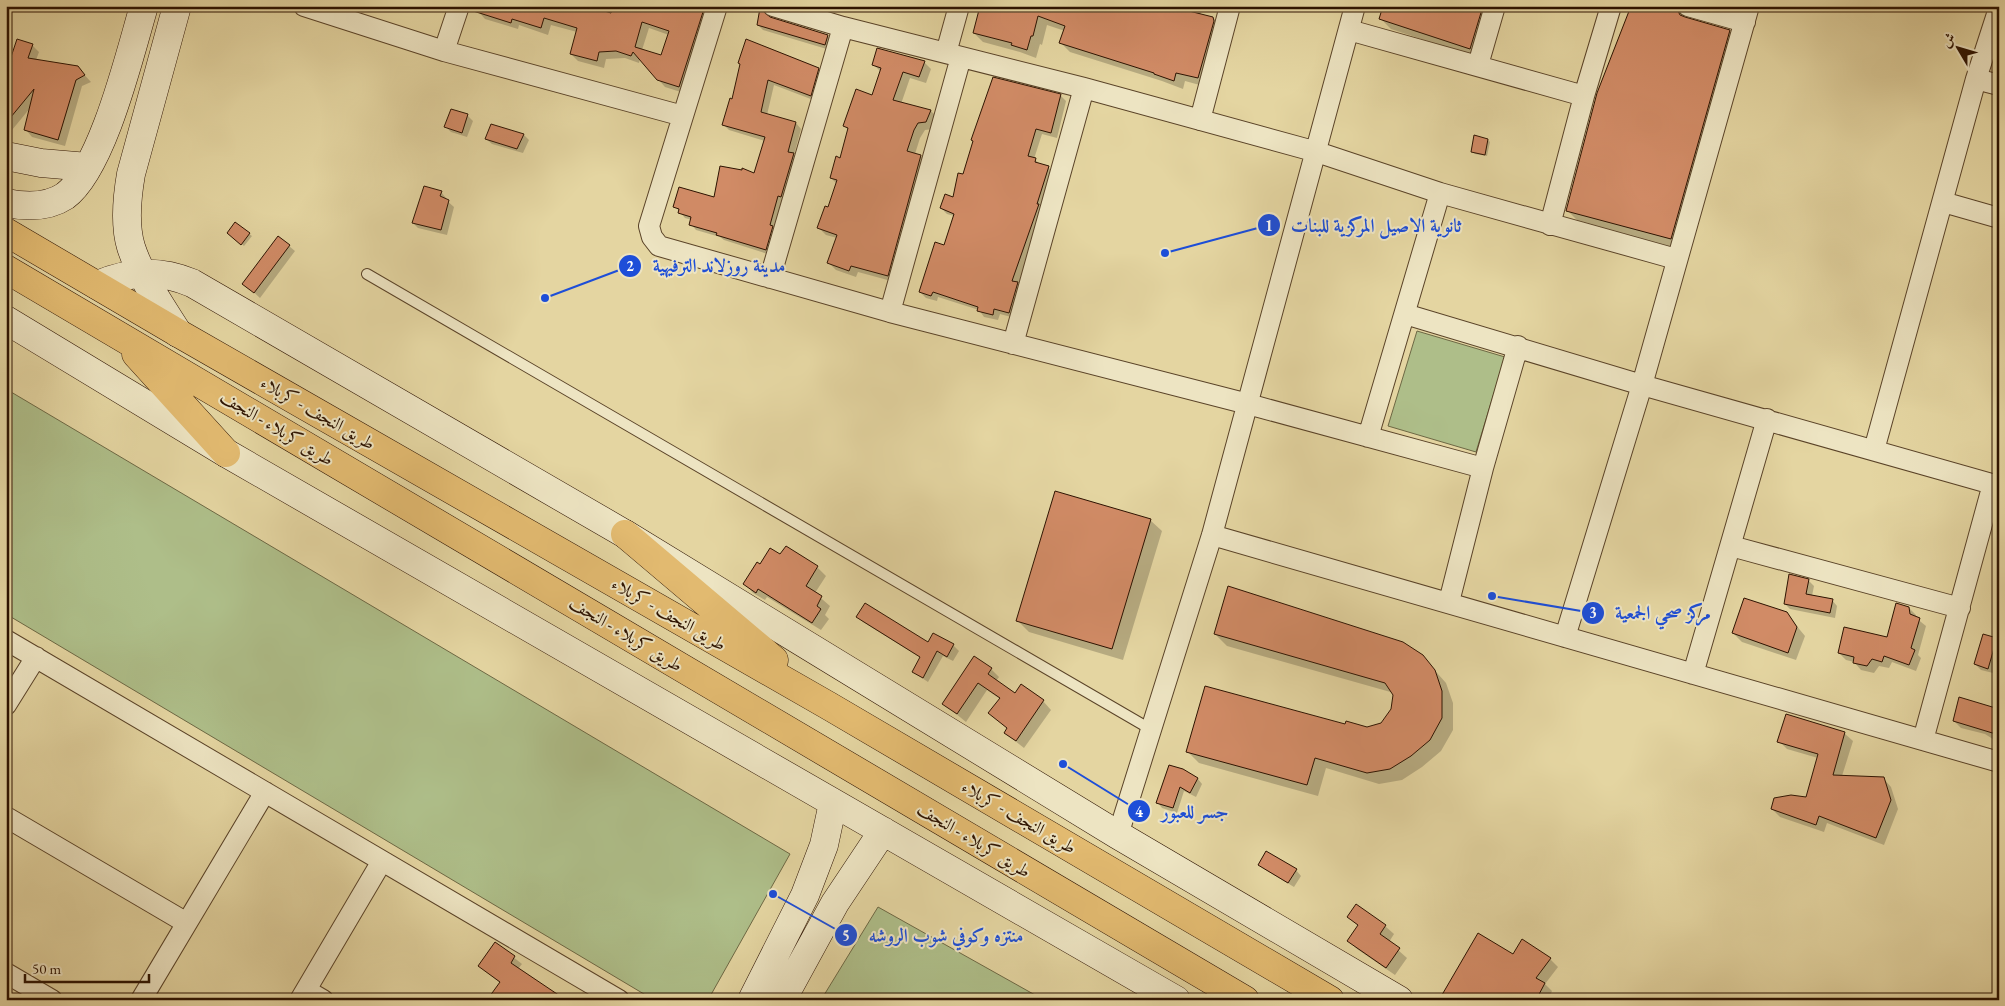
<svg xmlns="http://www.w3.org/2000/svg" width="2005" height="1006" viewBox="0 0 2005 1006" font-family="'EB Garamond',Amiri,serif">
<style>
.green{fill:#aebe89;stroke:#6d6844}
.shadow{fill:#0003;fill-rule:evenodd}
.building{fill:#d18b66;stroke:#2c1200;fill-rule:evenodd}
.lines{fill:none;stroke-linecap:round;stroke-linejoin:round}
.lane-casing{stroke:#5a4328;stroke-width:12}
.street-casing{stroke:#5a4328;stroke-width:22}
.secondary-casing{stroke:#2c1200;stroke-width:29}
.highway-casing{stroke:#2c1200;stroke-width:29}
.lane{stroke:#ede4c2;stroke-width:10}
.street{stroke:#ede4c2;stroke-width:20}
.secondary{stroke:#ede4c2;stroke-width:28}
.highway{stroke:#e2ba70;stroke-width:28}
.labels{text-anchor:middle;stroke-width:4;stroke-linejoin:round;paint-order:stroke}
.street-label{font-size:18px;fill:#2c1200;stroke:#ede4c2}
.leader{fill:none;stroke:#1d4ed8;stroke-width:2}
.callout-dot{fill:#1d4ed8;stroke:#ede4c2;stroke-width:2}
.mark-label{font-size:15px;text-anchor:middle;font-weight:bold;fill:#fff}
.callout-label{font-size:19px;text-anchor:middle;font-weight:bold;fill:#1d4ed8;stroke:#ede4c2;stroke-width:4;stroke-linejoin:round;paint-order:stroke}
</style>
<rect width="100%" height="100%" fill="#e4d5a1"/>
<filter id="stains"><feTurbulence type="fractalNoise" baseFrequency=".004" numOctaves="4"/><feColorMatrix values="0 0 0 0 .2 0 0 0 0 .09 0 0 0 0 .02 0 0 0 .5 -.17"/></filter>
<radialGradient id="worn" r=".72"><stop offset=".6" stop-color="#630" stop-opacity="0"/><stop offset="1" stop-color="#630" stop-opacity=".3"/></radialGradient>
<path class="green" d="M1417 331 1505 357 1476 452 1388 426Z
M6 389 790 854 708 1000H654L6 614Z
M878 907 1044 1000H821Z"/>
<path class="shadow" d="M75 6H91L90 11Z
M479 6H689L690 8 702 13 709 20 687 94 665 87 640 59 639 63 625 58 606 59 604 68 578 61 571 54 577 32 551 25 548 35 519 25 518 29 485 19 478 11ZM649 28 669 35 662 57 642 50Z
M985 6H1203L1200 15 1213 18 1222 27 1207 87 1185 81 1183 89 1162 81 1070 52 1061 43 1065 31 1047 25 1042 45 1040 44 1036 58 1020 52 983 42 974 33Z
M1384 6H1502L1481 59 1391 29 1380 18Z
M1676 10 1684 19 1729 31 1741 43 1682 250 1579 222 1567 210Z
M758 25 828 36 833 41 830 50 763 30Z
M32 45 39 52 36 60 78 68 91 82 82 86 65 146 32 137 26 130 31 107 12 130 6 126V76Z
M924 62 931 69 926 83 910 78 901 104 931 111 938 118 933 129 925 130 920 138 915 154 921 156 928 163 895 282 858 272 856 277 836 270 829 263 837 238 826 235 819 228 829 209 837 184 831 178 841 159 848 130 845 126 873 96 880 71 873 64Z
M741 64 818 69 824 75 816 101 774 85 767 115 796 123 801 129 794 155 799 160 771 255 724 240 720 237 696 230 691 224 692 220 685 218 675 206 714 199 755 174 765 141 729 130 723 124 733 100Z
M994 79 1061 96 1066 101 1057 138 1042 134 1034 159 1040 164 1048 167 1054 173 1044 211 1018 285 1023 289 1015 318 1000 314 998 320 984 317 979 310 938 297 937 301 926 298 920 292 944 247 954 216 947 214 941 208 954 199 964 175Z
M467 115 473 121 467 137 451 132 446 127Z
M524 135 529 140 523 153 492 144 486 139Z
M1488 140 1490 142 1487 156 1475 154 1472 151Z
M441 192 446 198V200L454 207 447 235 418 228 413 223Z
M235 224 252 236 244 246 229 233Z
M289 246 295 251 260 298 250 289Z
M1150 520 1162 531 1123 660 1029 632 1018 621Z
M781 556 817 567 826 576 815 593 830 606 825 615 829 619 821 630 767 597 765 600 753 593 745 584Z
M1808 580 1814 586 1812 596 1832 600 1837 606 1835 618 1790 609 1785 604Z
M1909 608 1916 615V618L1926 626 1918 655 1921 658 1916 671 1892 662 1889 668 1879 666 1874 673 1861 670 1854 662 1846 660 1839 653 1888 639Z
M1786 613 1805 636 1796 660 1742 642 1733 633Z
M858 617 929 644 953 645 959 651 953 661 943 656 928 682 913 672 921 658 863 622Z
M1215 634 1422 656 1446 683 1453 703V730L1441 751 1422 767 1402 780 1379 784 1326 768 1318 796 1199 763 1187 751 1346 726 1367 728 1382 724 1393 710 1394 693 1227 646Z
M1996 639 1999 642V655L1993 673 1981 670 1975 664Z
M991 669 999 677 996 681 1015 694 1043 701 1051 710 1024 748 1005 733 1008 729 989 713 1000 699 987 690 966 722 944 704Z
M1999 707V743L1985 734 1961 728 1954 721 1998 710Z
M1844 733 1853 741 1842 776 1883 778 1891 787 1898 809 1884 845 1827 823 1824 832 1780 817 1772 809 1806 798 1818 758 1787 749 1779 741Z
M1170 766 1198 779 1202 784 1196 797 1184 791 1177 813 1162 808 1158 803Z
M1260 865 1296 870 1301 876 1294 887 1266 870Z
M1356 906 1385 926 1394 934 1389 942 1407 958 1395 975 1357 949 1349 941 1358 926 1349 917Z
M495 943 522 964 518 969 500 983 479 966Z
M1514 956 1550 959 1558 967 1545 984 1552 991 1548 1000H1440Z"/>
<path class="building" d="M471 6H588L611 13 613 6H687L703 12 679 87 657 80 633 52 631 56 616 51 599 52 597 61 570 54 577 28 544 18 541 28 512 19 511 23 470 10ZM642 22 669 31 661 55 635 47Z
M980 6H1191L1189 11 1213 17 1214 21 1198 78 1176 73 1174 81 1154 74V73L1059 43 1065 26 1038 16 1033 36H1031L1027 50 1011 45 1012 43 973 33Z
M1383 6H1483L1470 49 1379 19Z
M1631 6H1666L1677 9 1680 15 1685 17 1730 30 1671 239 1566 211 1597 93Z
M760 8 770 17 828 35 825 45 757 25Z
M17 39 33 44 28 58 78 66 85 75 76 80 58 140 24 130 34 89 6 123V72Z
M746 39 819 68 811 96 768 80 761 112 796 122 788 152 794 153 781 197 778 196 770 225 773 226 766 250 716 235 717 233 689 225 691 217 678 213 679 209 673 207 679 187 714 197 720 166 742 170V168L754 173 765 137 722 125 730 98 732 99 740 64 738 63Z
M877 48 925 61 919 77 903 72 893 100 931 110 926 122 918 123 914 130 907 151 921 155 888 276 851 266 849 271 827 263 837 235 817 228 825 206 828 207 837 180 830 178 836 156 840 158 848 128 843 126 856 89 872 95 881 68 872 65Z
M993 77 1061 94 1051 133 1036 129 1028 156 1036 158 1035 162 1049 166 1037 204H1039L1012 281 1018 282 1009 313 994 309 993 315 977 311 978 307 933 292 931 296 919 292 935 242 944 245 954 214 940 208 945 194 953 197 958 173 963 174 973 141 971 140Z
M451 109 468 114 462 133 444 127Z
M491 124 524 134 517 149 485 139Z
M1474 135 1488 139 1485 155 1471 152Z
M424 186 442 191 440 196 449 200 441 230 412 223Z
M235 222 250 233 241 245 227 233Z
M278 236 290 245 254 293 242 284Z
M1055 491 1151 519 1112 649 1016 621Z
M786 546 818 566 806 586 822 596 817 606 821 609 812 623 758 589 756 593 743 584 757 562 760 564 770 548 780 554Z
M1789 574 1809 579 1806 594 1833 599 1830 613 1784 604Z
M1228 586 1403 642 1423 655 1435 670 1442 691V718L1430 740 1411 756 1390 769 1367 773 1315 758 1307 785 1186 752 1205 686 1345 724 1346 721 1367 727 1381 723 1391 709 1393 695 1385 683 1214 634Z
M1744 598 1787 612 1797 627 1788 653 1732 633Z
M865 603 928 642 933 633 954 644 947 657 937 651 923 678 912 672 920 657 856 617Z
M1896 603 1909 607 1910 614 1920 618 1911 648 1915 650 1909 665 1884 656 1882 662 1872 659 1867 666 1853 663 1854 657 1838 653 1844 627 1887 637Z
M1983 634 1997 638 1988 669 1974 664Z
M974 656 992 668 988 674 1015 693 1021 684 1044 700 1016 741 1004 733 1007 728 988 713 1000 698 978 683 957 714 942 704Z
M1959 697 1999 709V735L1953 721Z
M1786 714 1845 732 1833 775 1884 777 1891 800 1876 838 1819 816 1816 825 1771 809 1774 798 1791 795 1806 797 1818 754 1777 742Z
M1169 765 1183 769 1198 778 1190 793 1180 787 1173 808 1156 803Z
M1266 851 1297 869 1288 883 1258 865Z
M1356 904 1386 925 1380 934 1400 948 1386 968 1347 941 1358 925 1347 917Z
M1478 933 1513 954 1522 939 1551 958 1536 978 1545 983 1536 1000H1439Z
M495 942 515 956 511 963 566 1000H487L500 982 478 966Z"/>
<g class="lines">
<g class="lane-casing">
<path id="lane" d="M367 274 1152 730"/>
</g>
<g class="street-casing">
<path id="street" d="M304 6 444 51 683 116
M717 6 649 226 652 237 659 246 890 312 1248 404 1483 468
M773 6 843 27 1084 88 1317 152 1440 193 1676 259
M1688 6 1745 22
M1349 30 1584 96
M444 51 459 6
M946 53 959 6
M1478 65 1495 6
M1976 79 1999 85
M1200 120 1230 6
M1943 202 1999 218
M1550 225 1584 96 1611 6
M770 278 843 27
M890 312 961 57
M1405 314 1642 385 1999 486
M1013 344 1084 88
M1368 437 1440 193
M1874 450 1976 79 1999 8
M1212 535 1999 762
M1731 546 1960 608
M1449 602 1483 468 1518 346
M1565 637 1642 385 1749 6
M6 640 619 1000
M1693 674 1767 419
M6 705 36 657
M1923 740 1993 484
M6 817 185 922
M1118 835 1212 535 1355 6
M6 973 52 1000
M306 990 323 1000
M141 1000 265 792
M300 1000 382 861"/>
</g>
<g class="secondary-casing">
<path id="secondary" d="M177 6 131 174C127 197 124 224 131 247 141 278 161 306 178 333
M6 156 41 163 88 167
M6 203C26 207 47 208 65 196 103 168 130 53 144 6
M97 285C129 271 159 269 192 283L625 534 1118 835 1399 1000
M6 320 226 453 1176 1000
M752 1000 805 895 824 845 833 803
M782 1000 835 903 883 831"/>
</g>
<g class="highway-casing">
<path id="highway" d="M6 232 178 333 829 706 1330 1000
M6 269 1245 1000
M136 354 226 453
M625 534 774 660"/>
</g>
<use href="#lane" class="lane"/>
<use href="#street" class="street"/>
<use href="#secondary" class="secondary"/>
<use href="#highway" class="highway"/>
</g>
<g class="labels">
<g class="street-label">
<text transform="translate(318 413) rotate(30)" y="6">طريق النجف - کربلاء</text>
<text transform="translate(277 428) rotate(31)" y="6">طريق کربلاء - النجف</text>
<text transform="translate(669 614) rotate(30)" y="6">طريق النجف - کربلاء</text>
<text transform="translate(626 634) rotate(31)" y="6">طريق کربلاء - النجف</text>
<text transform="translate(1019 817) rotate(30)" y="6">طريق النجف - کربلاء</text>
<text transform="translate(974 840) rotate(31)" y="6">طريق کربلاء - النجف</text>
</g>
</g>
<path class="leader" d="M1165 253L1269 225M545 298L630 266M1492 596L1593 613M1063 764L1139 811M773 894L846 935"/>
<g class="callout-dot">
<circle cx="1165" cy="253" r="5"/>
<circle cx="545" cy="298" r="5"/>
<circle cx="1492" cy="596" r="5"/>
<circle cx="1063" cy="764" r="5"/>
<circle cx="773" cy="894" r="5"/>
<circle cx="1269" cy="225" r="12"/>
<circle cx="630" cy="266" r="12"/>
<circle cx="1593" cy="613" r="12"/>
<circle cx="1139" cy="811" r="12"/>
<circle cx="846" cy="935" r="12"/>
</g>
<g class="mark-label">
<text x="1269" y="231">1</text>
<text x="630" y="271">2</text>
<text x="1593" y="618">3</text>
<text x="1139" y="817">4</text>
<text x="846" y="941">5</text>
</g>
<g class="callout-label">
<text x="1376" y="232">ثانوية الاصيل المركزية للبنات</text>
<text x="719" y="272">مدينة روزلاند الترفيهية</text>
<text x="1663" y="619">مركز صحي الجمعية</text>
<text x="1195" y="818">جسر للعبور</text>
<text x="946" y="942">منتزه وكوفي شوب الروشه</text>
</g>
<rect width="2005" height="1006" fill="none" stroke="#e4d5a1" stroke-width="25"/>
<rect x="8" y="8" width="1990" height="991" fill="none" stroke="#2c1200" stroke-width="2.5"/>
<rect x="12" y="12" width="1980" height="981" fill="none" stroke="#2c1200"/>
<g transform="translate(1958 48) rotate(308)" stroke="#ede4c2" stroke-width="4" paint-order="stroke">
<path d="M0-4L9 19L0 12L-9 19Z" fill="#2c1200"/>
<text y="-8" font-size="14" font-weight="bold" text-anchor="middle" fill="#2c1200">ش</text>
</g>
<path d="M25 974v8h124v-8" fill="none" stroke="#2c1200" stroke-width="2.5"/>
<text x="32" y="974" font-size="15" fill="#2c1200" stroke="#ede4c2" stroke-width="4" paint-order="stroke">50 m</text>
<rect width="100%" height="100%" filter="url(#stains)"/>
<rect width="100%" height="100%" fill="url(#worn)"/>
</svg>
